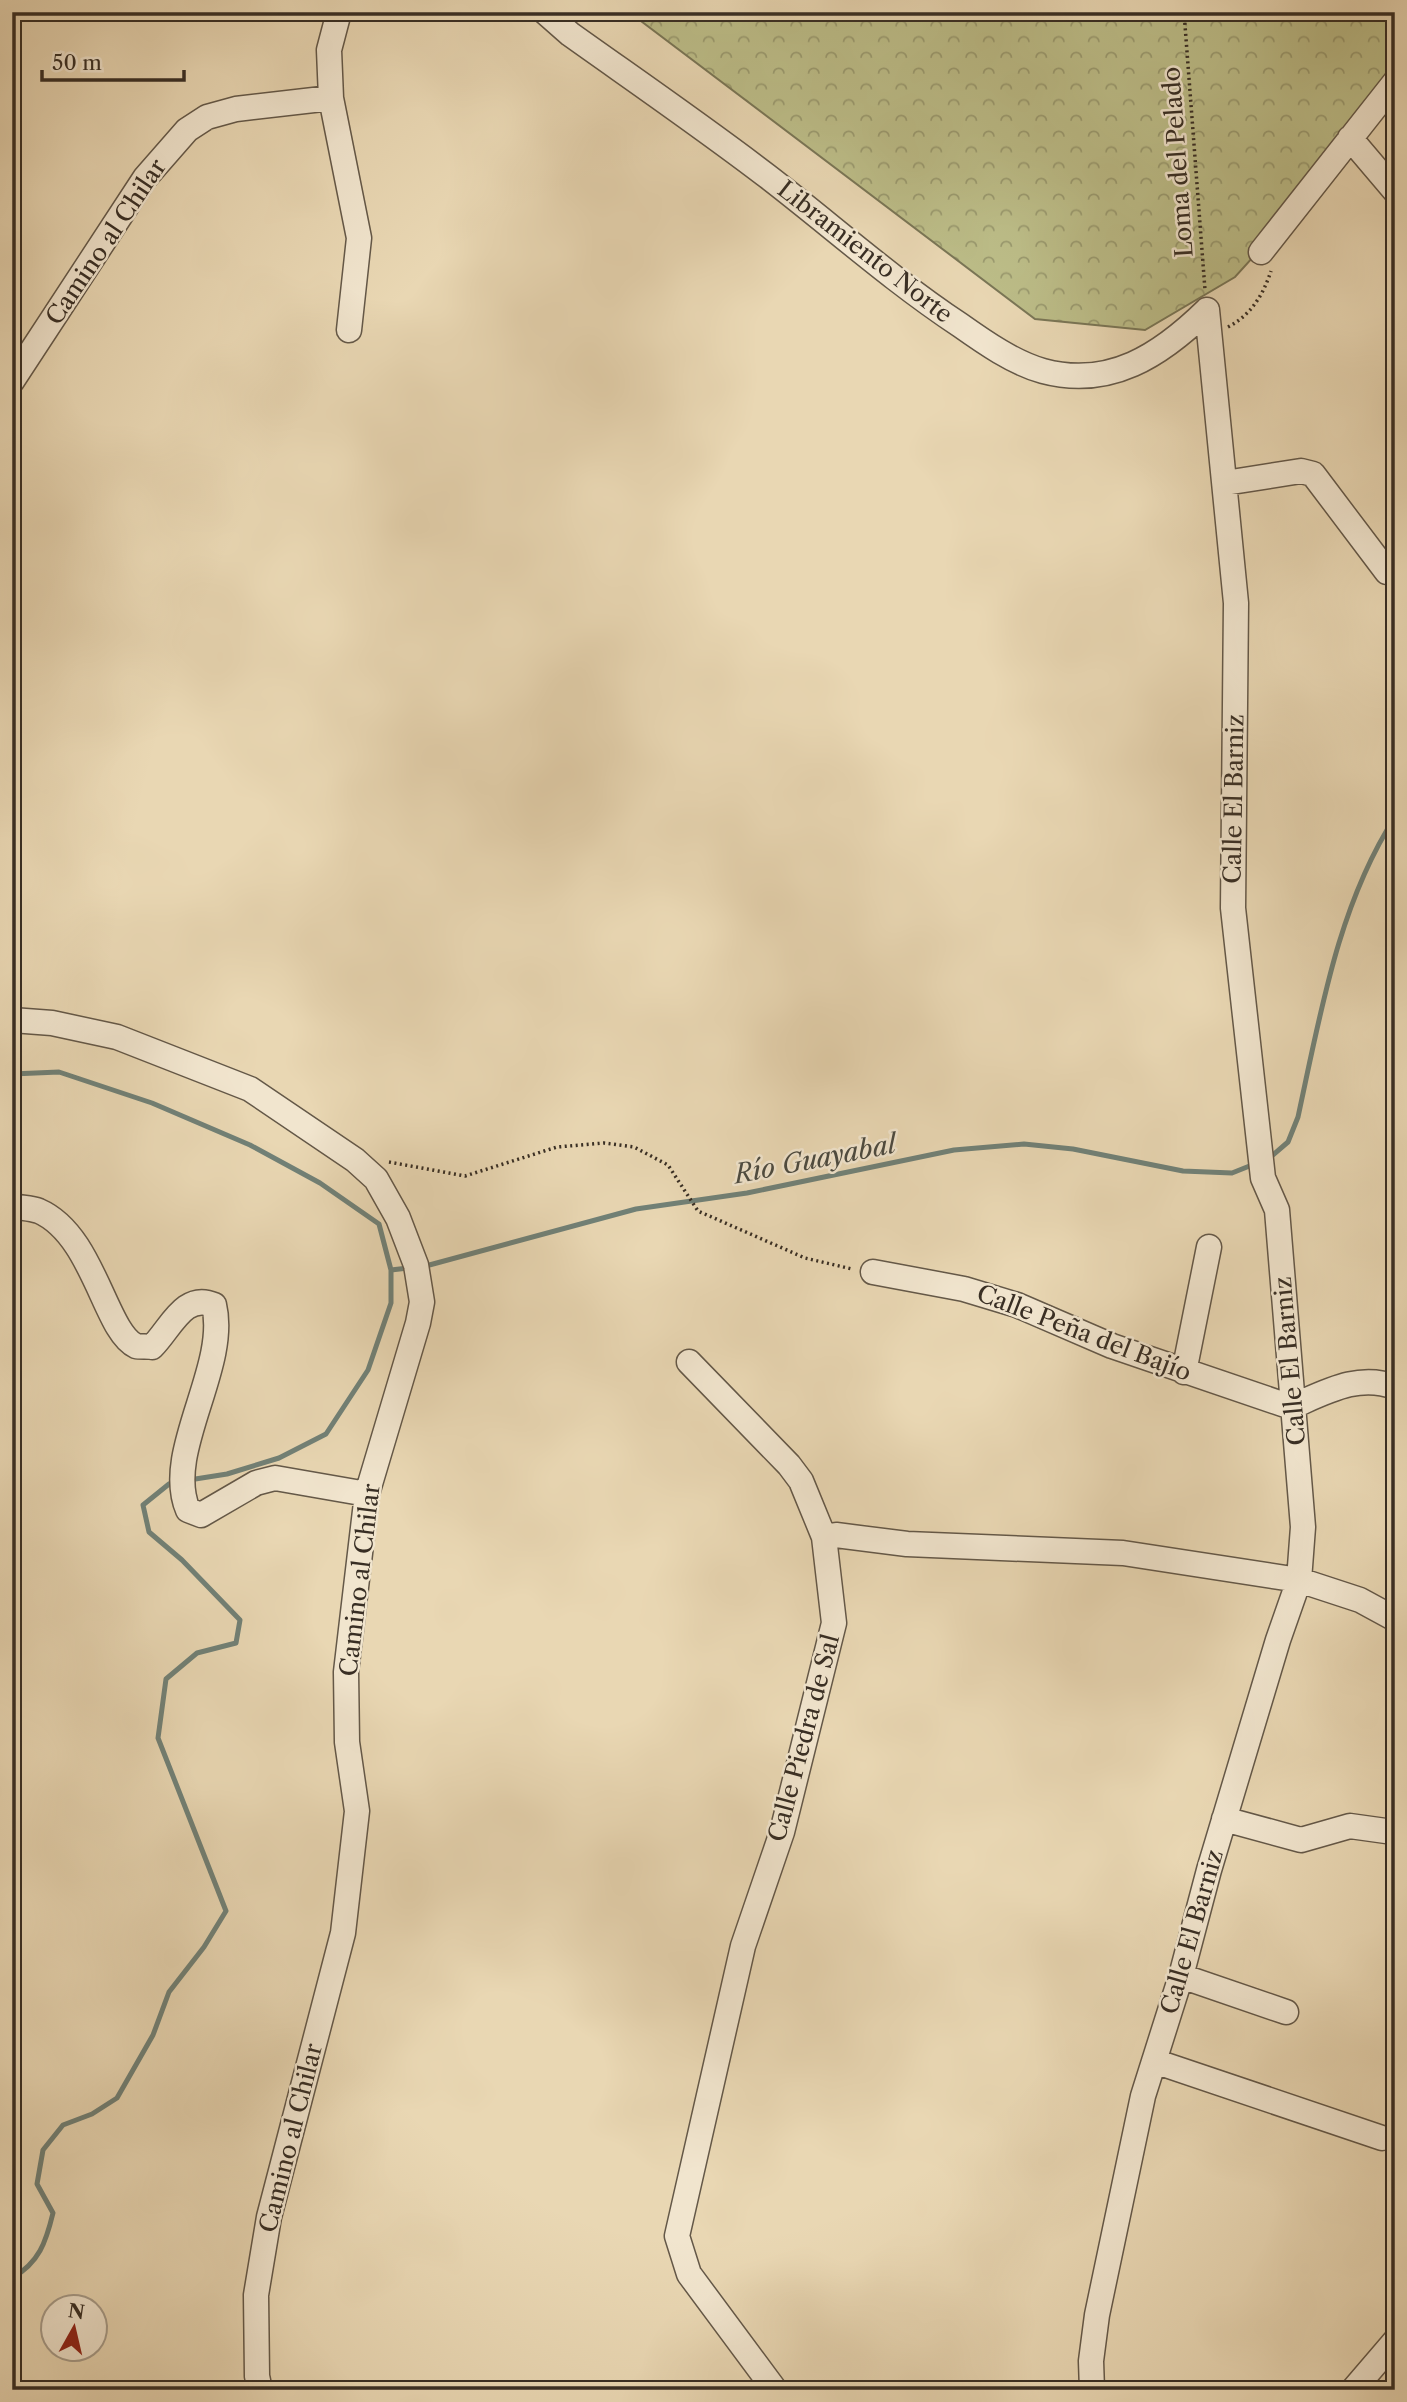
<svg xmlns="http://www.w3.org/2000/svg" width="1407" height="2402" viewBox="0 0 1407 2402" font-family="'Libre Caslon Text',serif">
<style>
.park{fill:url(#park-crowns);stroke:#7a7656;stroke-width:2}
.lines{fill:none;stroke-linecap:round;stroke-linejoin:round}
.stream{stroke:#718177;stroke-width:5}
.minor-casing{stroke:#645848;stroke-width:27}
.path{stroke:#382e24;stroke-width:3.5;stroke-dasharray:2 3.5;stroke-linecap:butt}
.minor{stroke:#f1e5ce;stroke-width:24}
.labels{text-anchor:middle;stroke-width:5;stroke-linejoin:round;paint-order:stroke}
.street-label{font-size:24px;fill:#382e24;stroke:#f1e5ce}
.water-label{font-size:26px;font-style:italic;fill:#4b4a40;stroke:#f1e5ce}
</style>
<defs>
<pattern id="park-crowns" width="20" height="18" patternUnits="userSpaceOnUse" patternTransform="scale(1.75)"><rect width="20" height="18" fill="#bcbd88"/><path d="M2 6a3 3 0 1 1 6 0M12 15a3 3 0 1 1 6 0" fill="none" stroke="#9a9a6f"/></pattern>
</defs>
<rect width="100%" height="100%" fill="#e9d7b3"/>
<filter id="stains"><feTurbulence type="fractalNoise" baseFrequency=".00286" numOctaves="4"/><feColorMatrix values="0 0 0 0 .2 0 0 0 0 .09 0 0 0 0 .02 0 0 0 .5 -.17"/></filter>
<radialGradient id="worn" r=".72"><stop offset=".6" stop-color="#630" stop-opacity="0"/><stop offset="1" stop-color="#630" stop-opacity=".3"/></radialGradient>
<path class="park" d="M629 12H1395V94L1337 164 1235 277 1145 330 1035 319Z"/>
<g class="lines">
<path class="stream" d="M12 1074 59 1072 152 1103 250 1145 320 1183 379 1224 391 1270V1303L368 1370 326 1434 279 1458 227 1474 189 1480
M1267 1160 1288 1142 1298 1117C1320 1016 1338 905 1395 817
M422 1267 636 1209 747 1193 954 1150 1024 1144 1073 1149 1183 1171 1232 1173 1252 1165
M391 1270 408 1268
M12 2278C39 2263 46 2242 53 2213L37 2184 43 2150 63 2125 92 2114 117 2098 153 2035 169 1992 204 1947 226 1911 158 1738 166 1679 197 1653 236 1643 240 1620 182 1560 149 1532 143 1505 169 1484"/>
<g class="minor-casing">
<path id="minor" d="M545 12 570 34C636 81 703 127 767 176 832 226 892 280 960 325 984 342 1014 363 1043 371 1110 389 1161 355 1207 310
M331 98 359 238 349 330
M1350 138 1395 191
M1261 252 1395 82
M12 381 145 178 187 130 207 117 236 109 331 98 329 50 339 12
M1225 483 1301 471 1313 474 1387 572
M12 1020 52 1023 117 1037 250 1089 355 1160 376 1179 398 1218 416 1265 422 1302 418 1323 367 1494 346 1672 347 1742 357 1811 343 1933 269 2217 256 2295 257 2376 260 2390
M12 1206C21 1208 31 1208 39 1211 94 1235 105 1332 136 1346 140 1347 148 1346 152 1347 171 1328 184 1292 214 1305 229 1368 163 1452 188 1510L201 1515 256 1483 275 1478 367 1494
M873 1272 964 1289 1017 1305 1112 1346 1291 1407
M689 1362 789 1465 801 1481 824 1537
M1184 1372 1209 1247
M1291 1407C1326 1392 1358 1373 1395 1387
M1224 1819 1301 1840 1350 1826 1393 1832
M1181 1976 1286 2012
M1154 2061 1382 2138
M775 2390 689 2274 677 2236 743 1946 782 1832 834 1623 824 1537 836 1535 907 1544 1123 1553 1299 1580 1360 1600 1395 1619
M1092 2390 1091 2361 1097 2315 1143 2096 1181 1976 1209 1870 1278 1640 1299 1580 1303 1527 1277 1210 1263 1178 1233 908 1236 603 1207 310
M1353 2390 1395 2341"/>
</g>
<path class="path" d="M1184 12 1205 290
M1228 327C1251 315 1263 295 1271 271
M389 1162 465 1176 557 1147 604 1143 634 1147 668 1165 698 1211 805 1258 852 1269"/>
<use href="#minor" class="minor"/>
</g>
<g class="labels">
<g class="street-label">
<text transform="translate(1178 162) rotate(-94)" y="8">Loma del Pelado</text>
<text transform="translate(106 242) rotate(-56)" y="8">Camino al Chilar</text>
<text transform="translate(865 252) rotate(38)" y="8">Libramiento Norte</text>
<text transform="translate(1234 799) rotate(-89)" y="8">Calle El Barniz</text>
<text transform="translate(1084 1333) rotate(21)" y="8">Calle Peña del Bajío</text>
<text transform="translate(1290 1361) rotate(-95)" y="8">Calle El Barniz</text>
<text transform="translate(360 1580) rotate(-83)" y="8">Camino al Chilar</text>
<text transform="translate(804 1738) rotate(-75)" y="8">Calle Piedra de Sal</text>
<text transform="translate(1192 1932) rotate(-74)" y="8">Calle El Barniz</text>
<text transform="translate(291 2138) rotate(-76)" y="8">Camino al Chilar</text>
</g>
<g class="water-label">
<text transform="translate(815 1159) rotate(-11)" y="9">Río Guayabal</text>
</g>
</g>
<rect width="1407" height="2402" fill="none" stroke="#e9d7b3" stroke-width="42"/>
<rect x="14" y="14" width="1379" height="2374" fill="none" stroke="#382e24" stroke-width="3.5"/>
<rect x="21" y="21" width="1365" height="2360" fill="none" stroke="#382e24" stroke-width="2"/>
<g transform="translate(74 2328) rotate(8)"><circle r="33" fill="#f1e5ce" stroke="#a79c8a" stroke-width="2"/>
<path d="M0-5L12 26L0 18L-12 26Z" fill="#8f2418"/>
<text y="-10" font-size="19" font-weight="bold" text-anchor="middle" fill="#382e24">N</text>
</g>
<path d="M42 70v10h142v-10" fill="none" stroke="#382e24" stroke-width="3.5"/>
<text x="52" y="70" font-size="21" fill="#382e24" stroke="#f1e5ce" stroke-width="5" paint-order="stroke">50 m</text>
<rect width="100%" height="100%" filter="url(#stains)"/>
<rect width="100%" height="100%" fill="url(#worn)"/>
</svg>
